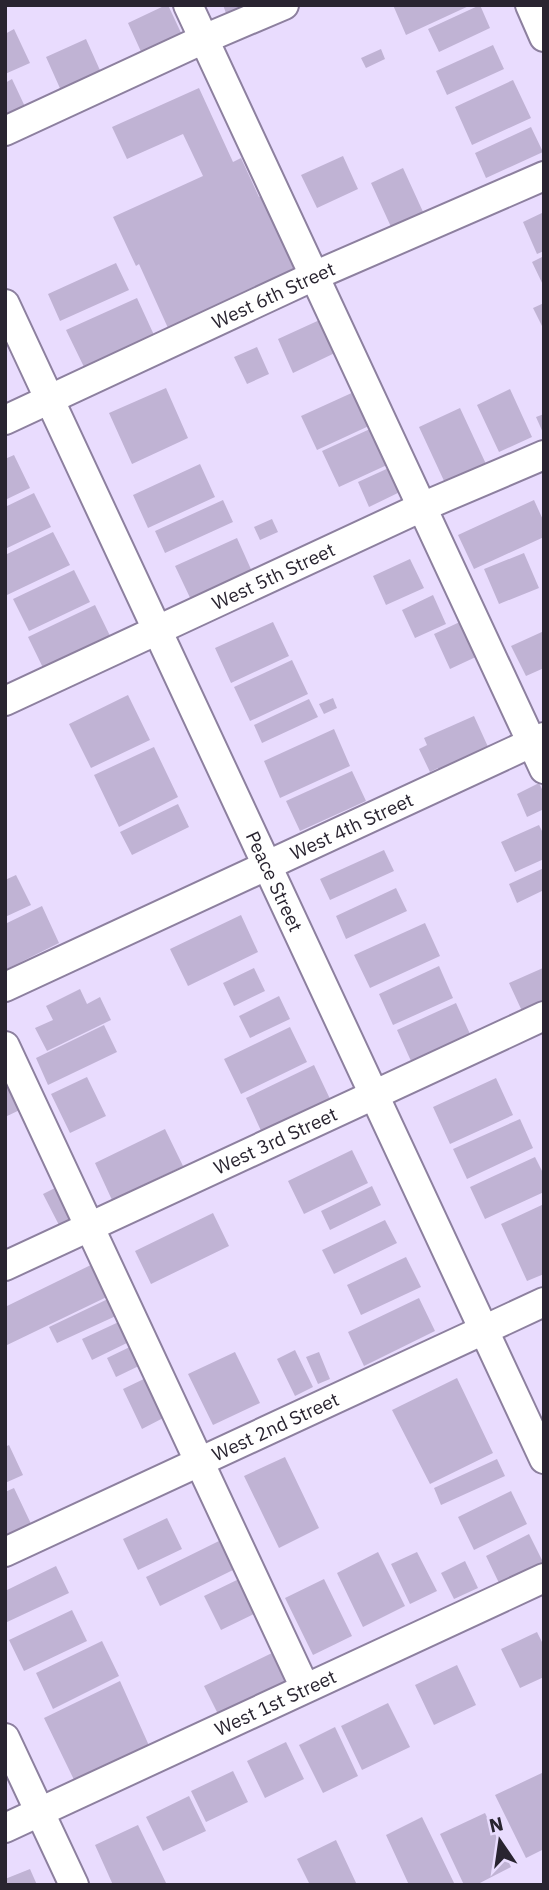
<svg xmlns="http://www.w3.org/2000/svg" width="549" height="1890" viewBox="0 0 549 1890" font-family="'IBM Plex Sans',sans-serif">
<style>
.building{fill:#c0b3d4}
.lines{fill:none;stroke-linecap:round;stroke-linejoin:round}
.minor-casing{stroke:#8d809f;stroke-width:32}
.minor{stroke:#fff;stroke-width:28}
.labels{text-anchor:middle;stroke-width:5;stroke-linejoin:round;paint-order:stroke}
.street-label{font-size:19px;fill:#292430;stroke:#e9dcfe}
</style>
<rect width="100%" height="100%" fill="#e9dcfe"/>
<path class="building" d="M166 5H168L183 37 143 56 128 23Z
M223 5H250L227 16Z
M393 5H471L406 35Z
M480 5 490 28 439 52 428 29Z
M14 29 30 63 5 74V34Z
M86 39 103 77 63 95 46 57Z
M493 45 504 69 447 95 436 71Z
M381 49 385 59 366 68 361 58Z
M12 79 28 113 5 124V83Z
M513 80 531 118 472 145 455 107Z
M199 88 233 162 241 158 259 197 272 191 305 265 168 328 139 264 136 266 113 217 203 176 183 134 127 159 112 127Z
M531 127 543 152 486 178 475 153Z
M343 156 358 189 317 208 301 175Z
M403 168 424 214 392 229 371 183Z
M544 212V251L537 254 523 222Z
M544 256V287L532 262Z
M116 263 129 290 60 321 48 294Z
M137 298 154 335 84 367 66 330Z
M544 303V330L533 308Z
M324 318 339 351 293 373 278 339Z
M257 347 269 374 247 384 234 357Z
M166 388 188 438 132 464 109 413Z
M510 389 532 437 499 452 477 405Z
M356 391 371 425 317 450 301 416Z
M460 408 486 464 445 483 419 427Z
M544 414V435L536 417Z
M370 429 387 465 339 487 322 451Z
M14 455 30 488 5 500V459Z
M200 464 215 497 148 528 133 495Z
M393 466 404 490 369 507 358 482Z
M34 493 51 527 5 549V507Z
M223 500 233 522 165 553 155 531Z
M534 500 544 522V537L474 569 458 535Z
M272 519 278 532 260 540 254 527Z
M53 532 70 565 7 595 5 590V555Z
M237 538 254 576 193 604 175 566Z
M524 553 539 588 499 604 484 569Z
M410 559 424 588 386 605 373 576Z
M74 570 90 602 29 631 13 599Z
M433 595 446 624 415 638 402 610Z
M95 605 114 644 47 676 28 637Z
M464 620 480 655 450 669 434 634Z
M273 622 289 656 231 683 215 648Z
M544 631V668L526 676 511 646Z
M292 660 308 694 250 721 234 687Z
M128 695 150 740 91 768 69 724Z
M333 698 337 708 324 714 319 704Z
M309 699 318 717 262 743 254 725Z
M474 716 489 749 439 772 438 768 430 772 419 749 427 745 424 738Z
M334 729 350 766 280 798 264 761Z
M154 747 178 797 119 827 94 775Z
M352 771 366 801 300 831 286 801Z
M539 783 544 793V809L527 817 517 794Z
M178 804 189 827 132 855 120 832Z
M539 825 544 835V859L515 872 501 842Z
M384 850 394 871 330 900 320 879Z
M544 868V890L517 903 509 884Z
M16 875 31 905 5 917V880Z
M396 888 407 911 346 939 336 916Z
M42 906 59 943 5 970V924Z
M241 915 258 952 188 986 170 949Z
M425 923 440 956 370 988 354 955Z
M439 966 453 998 393 1025 379 994Z
M254 968 265 991 234 1006 223 983Z
M543 968 544 1000 522 1011 509 983Z
M80 989 87 1004 100 997 111 1020 47 1051 35 1028 53 1020 46 1006Z
M279 996 290 1019 250 1038 239 1016Z
M456 1003 470 1034 411 1061 397 1030Z
M104 1025 117 1052 48 1085 36 1058Z
M290 1027 307 1062 241 1094 224 1059Z
M314 1065 331 1101 263 1135 246 1098Z
M5 1069 26 1107 5 1117Z
M87 1077 106 1116 70 1133 51 1094Z
M496 1078 513 1115 450 1144 433 1107Z
M520 1119 533 1148 467 1179 453 1149Z
M165 1129 183 1166 112 1200 95 1163Z
M352 1150 368 1183 304 1214 288 1181Z
M535 1157 544 1175V1192L485 1219 470 1187Z
M63 1184 79 1218 60 1227 43 1194Z
M372 1186 381 1205 330 1230 321 1211Z
M544 1204V1274L527 1281 501 1224Z
M213 1213 229 1246 151 1284 135 1251Z
M385 1220 397 1243 334 1274 322 1250Z
M406 1257 421 1287 361 1315 347 1285Z
M99 1261 115 1293 5 1346V1307Z
M110 1298 118 1315 57 1343 49 1327Z
M419 1298 435 1331 364 1366 348 1332Z
M123 1320 133 1340 92 1360 82 1339Z
M136 1344 145 1363 116 1377 107 1358Z
M295 1350 313 1387 295 1396 277 1359Z
M235 1352 260 1403 213 1425 188 1374Z
M319 1352 330 1379 318 1384 306 1357Z
M148 1377 167 1416 142 1429 123 1389Z
M457 1378 493 1453 430 1484 392 1410Z
M9 1445 23 1475 5 1483V1447Z
M285 1457 319 1528 279 1548 244 1476Z
M497 1459 505 1476 441 1505 434 1488Z
M14 1488 33 1528 5 1541V1492Z
M511 1491 527 1524 474 1550 458 1517Z
M167 1518 182 1549 138 1570 123 1539Z
M529 1534 543 1562 499 1583 486 1556Z
M219 1541 233 1570 160 1606 146 1577Z
M378 1552 405 1606 363 1627 337 1573Z
M417 1552 437 1591 410 1604 391 1564Z
M465 1561 478 1588 454 1599 441 1573Z
M56 1566 69 1593 5 1623V1591Z
M241 1578 258 1612 221 1630 204 1596Z
M324 1579 352 1636 313 1655 285 1598Z
M72 1610 87 1641 24 1671 9 1640Z
M537 1632 544 1646V1677L520 1688 501 1649Z
M102 1641 119 1676 53 1709 36 1673Z
M272 1653 287 1683 219 1716 204 1686Z
M457 1665 476 1705 434 1725 415 1685Z
M120 1681 151 1750 77 1786 44 1718Z
M388 1703 410 1747 362 1770 341 1726Z
M335 1727 358 1776 323 1793 299 1745Z
M286 1742 304 1779 265 1798 247 1761Z
M233 1771 248 1802 206 1822 191 1791Z
M544 1772V1849L526 1858 495 1795Z
M189 1796 206 1831 163 1851 146 1817Z
M485 1813 511 1867 476 1885H464L440 1834Z
M422 1817 455 1885H409L386 1835Z
M138 1825 167 1885H113L95 1845Z
M336 1840 357 1885H310L297 1859Z
M30 1869 37 1885H5V1879Z"/>
<g class="lines">
<g class="minor-casing">
<g id="minor">
<path d="M188 5 544 769"/>
<path d="M530 5 544 37"/>
<path d="M5 131 204 39 284 5"/>
<path id="s1" d="M5 304 544 1459"/>
<path id="s2" d="M5 420 314 276 544 176"/>
<path id="s3" d="M5 701 422 507 544 455"/>
<path id="s4" d="M5 987 544 737"/>
<path d="M5 1046 305 1688"/>
<path id="s5" d="M5 1266 544 1016"/>
<path id="s6" d="M5 1552 544 1302"/>
<path d="M5 1738 74 1885"/>
<path id="s7" d="M5 1828 544 1578"/>
</g>
</g>
<use href="#minor" class="minor"/>
</g>
<g class="labels">
<g class="street-label">
<text dy="7" stroke="none"><textPath href="#s2" startOffset="296">West 6th Street</textPath></text>
<text dy="7" stroke="none"><textPath href="#s3" startOffset="296">West 5th Street</textPath></text>
<text dy="7" stroke="none"><textPath href="#s4" startOffset="382">West 4th Street</textPath></text>
<text dy="7" stroke="none"><textPath href="#s1" startOffset="637">Peace Street</textPath></text>
<text dy="7" stroke="none"><textPath href="#s5" startOffset="298">West 3rd Street</textPath></text>
<text dy="7" stroke="none"><textPath href="#s6" startOffset="298">West 2nd Street</textPath></text>
<text dy="7" stroke="none"><textPath href="#s7" startOffset="298">West 1st Street</textPath></text>
</g>
</g>
<rect width="549" height="1890" fill="none" stroke="#292430" stroke-width="14"/>
<g transform="translate(500 1841) rotate(347)" stroke="#e9dcfe" stroke-width="5" paint-order="stroke">
<path d="M0-5L12 26L0 18L-12 26Z" fill="#292430"/>
<text y="-10" font-size="19" font-weight="bold" text-anchor="middle" fill="#292430">N</text>
</g>
</svg>
